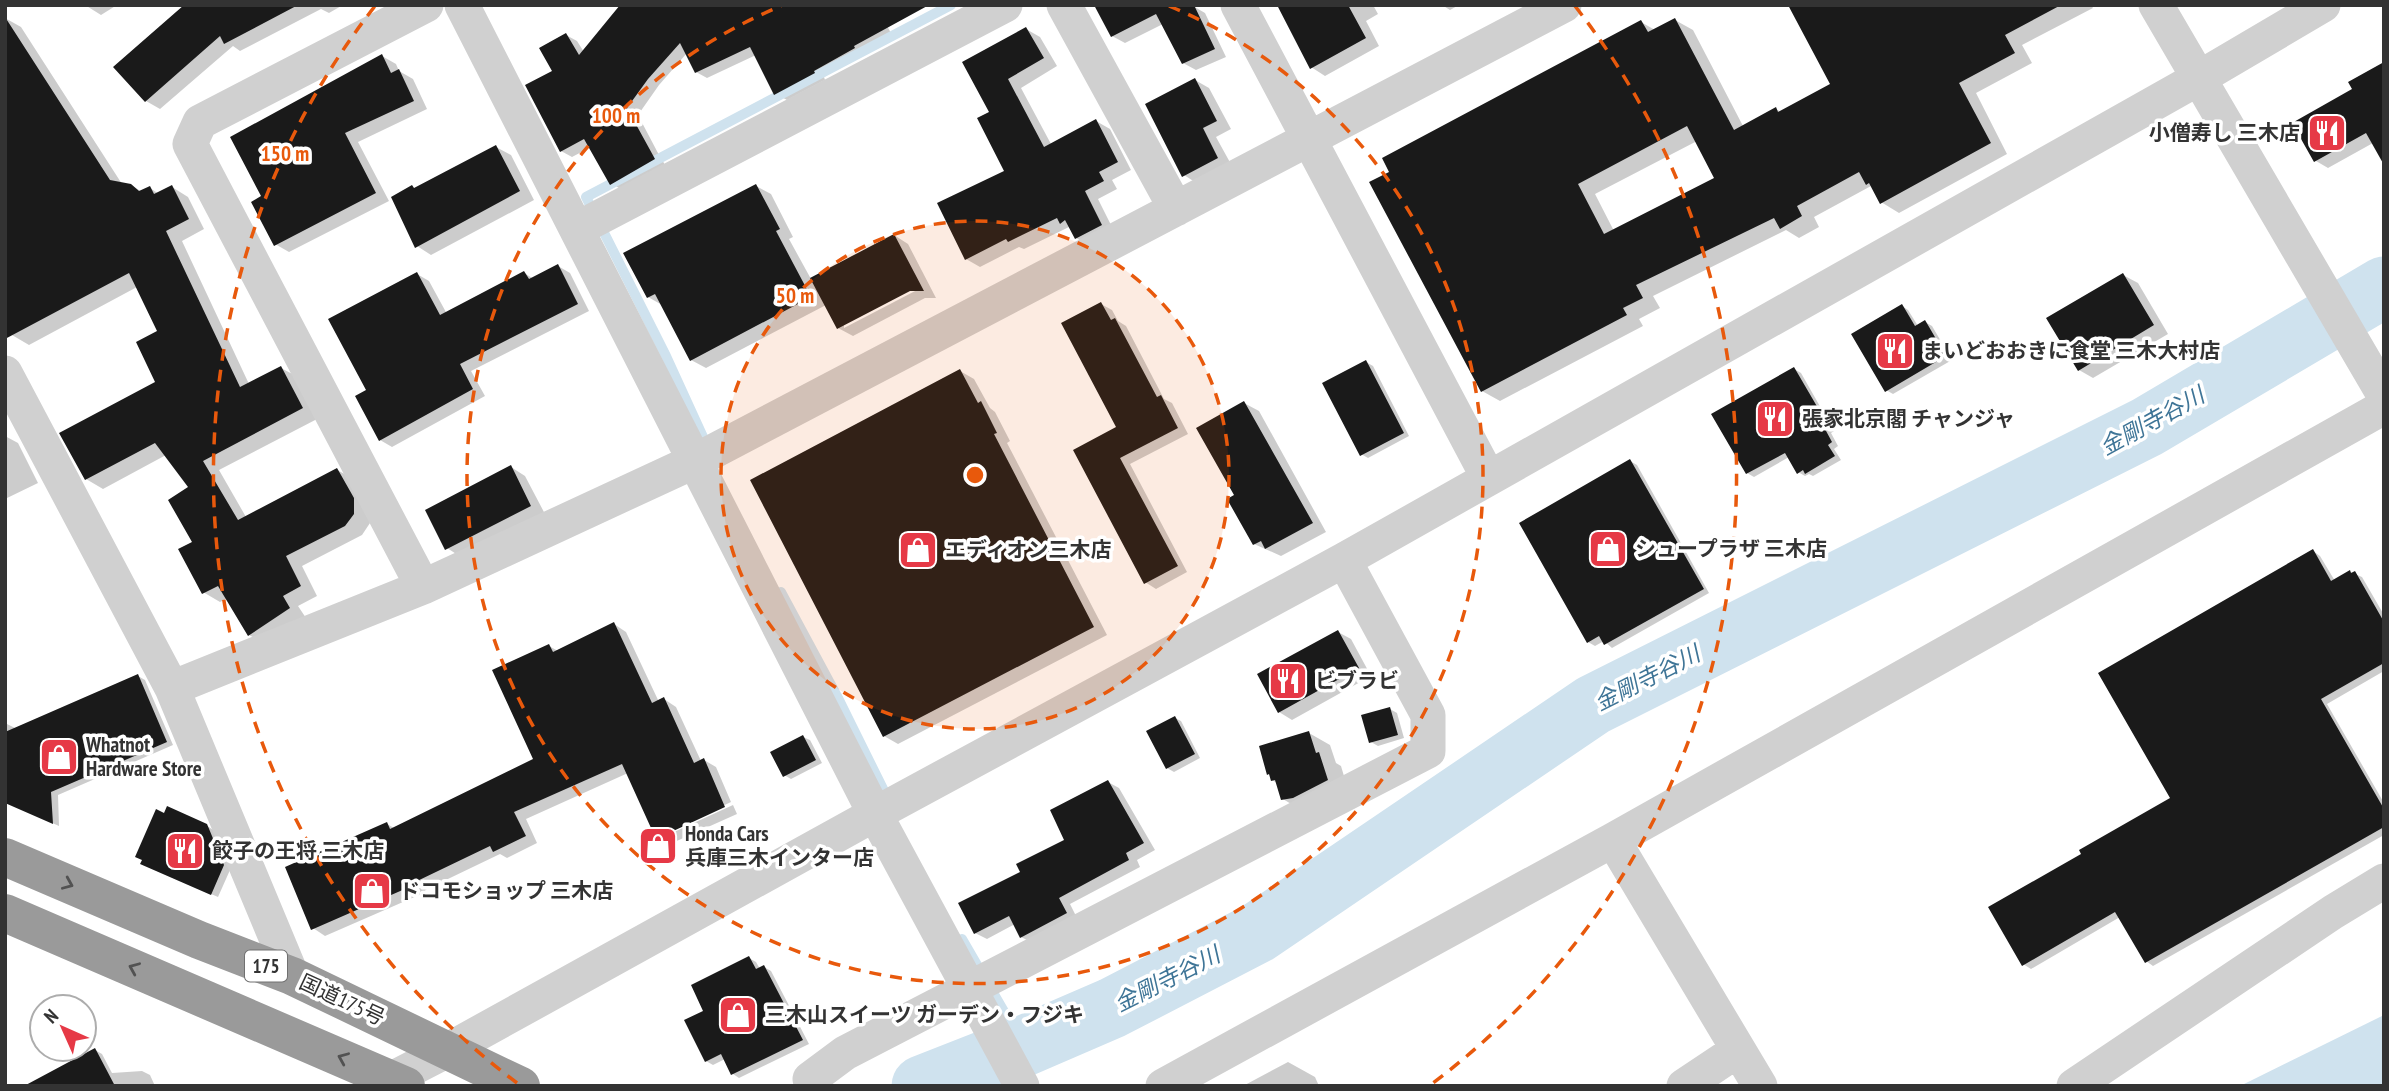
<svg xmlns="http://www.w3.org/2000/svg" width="2389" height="1091" viewBox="0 0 2389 1091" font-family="'PT Sans Narrow','Noto Sans JP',sans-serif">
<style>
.water{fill:#cfe2ee}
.shadow{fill:#0003;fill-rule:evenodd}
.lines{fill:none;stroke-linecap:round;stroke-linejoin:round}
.stream{stroke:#cfe2ee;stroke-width:10}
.river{stroke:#cfe2ee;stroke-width:61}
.building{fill:#1a1a1a;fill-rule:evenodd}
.minor{stroke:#d0d0d0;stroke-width:35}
.highway{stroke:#9a9a9a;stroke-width:38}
.oneway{stroke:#525252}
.ring{fill:none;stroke:#e8590c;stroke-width:3.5;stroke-dasharray:12 9}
.labels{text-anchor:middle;stroke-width:7;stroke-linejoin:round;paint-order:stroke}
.shield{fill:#fff;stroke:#707070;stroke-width:2}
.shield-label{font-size:19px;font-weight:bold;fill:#333}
.poi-label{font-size:21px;font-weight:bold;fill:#333;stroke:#fff;text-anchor:start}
.street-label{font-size:21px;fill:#333;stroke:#fff}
.water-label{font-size:23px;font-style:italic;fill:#3f7597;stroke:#fff}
.centre{fill:#e8590c;stroke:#fff;stroke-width:3.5}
.ring-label{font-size:21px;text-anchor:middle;font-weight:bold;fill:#e8590c;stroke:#fff;stroke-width:7;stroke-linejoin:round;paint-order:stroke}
</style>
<rect width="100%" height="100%" fill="#fff"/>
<path class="water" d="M2384 1015V1086H2240Z"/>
<path class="shadow" d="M85 5H117L101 15Z
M188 5H343L329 13 321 9 240 51 233 46 160 109 146 101Z
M876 5 893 37 824 77 825 80 787 100 776 94 756 55 707 78 696 72 687 53 659 85 638 115 659 155 614 180V184L661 158 665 165 622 190 611 183 591 147 572 157 561 151 554 71 566 35 577 41 584 52Z
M1096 5 1193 6 1205 13 1226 57 1196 70 1183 63 1163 24 1125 43 1112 36Z
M1279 5H1373L1378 14 1366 21 1379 46 1325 76 1311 67Z
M1442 5H1459L1450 10Z
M1790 5H2091L2093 8 2022 45 2032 63 1976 93 2007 154 1899 213 1881 202 1871 186 1814 217 1819 227 1799 238 1786 230 1653 296 1660 308 1639 319 1643 326 1500 401 1482 391 1641 22 1655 30 1675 20 1693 30 1743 126 1776 109 1781 112 1833 85ZM1697 141 1717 178 1614 231 1595 194Z
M5 18 21 27 122 184 131 185 142 192 150 188 159 194 172 187 188 197 204 229 182 241 249 384 281 368 298 377 319 418 219 470 246 517 337 470 354 479 370 523 362 535 302 566 317 596 298 606 306 618 266 644 249 635 228 598 220 602 203 592 195 543 190 487 166 455 103 489 86 479 158 382 159 332 137 287 29 345 12 335Z
M1026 29 1040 37 1057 66 1021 88 1051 144 1096 121 1110 129 1131 170 1112 180 1117 189 1098 199 1115 233 1091 246 1076 238 1069 227 1024 249 1019 247 980 267 966 259 1007 171 992 113Z
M382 56 396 64 399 71 413 79 427 109 358 142 389 201 289 252 275 244 264 197Z
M1195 80 1209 88 1231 129 1216 137 1232 166 1198 184 1184 175Z
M2354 89 2373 143 2328 168 2316 161Z
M496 147 511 155 534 200 431 255 417 246 416 189Z
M756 186 771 194 793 237 789 239 811 279 894 235 908 244 936 298H925L853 336 838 328 826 305 706 368 691 360 662 305 648 297ZM917 285 919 289 844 328V324Z
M558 266 570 273 589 311 471 371 485 396 392 447 380 440 369 391 417 274 429 281 447 314 524 273 534 279Z
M2123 275 2138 283 2168 334 2093 378 2079 370Z
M1101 304 1112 310 1118 321 1126 326 1164 399 1172 403 1188 434 1130 464 1187 572 1156 589 1145 582 1075 450 1119 427Z
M1902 306 1908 310 1918 326 1925 322 1932 326 1952 360 1893 394 1886 390Z
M1366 362 1373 366 1409 436 1368 458 1361 454Z
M1794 369 1801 373 1834 431 1831 433 1838 446 1834 449 1841 460 1813 476 1809 474 1805 476 1798 472 1789 457 1754 477 1747 473Z
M960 371 974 379 990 408 995 412 1010 441 1007 443 1107 635 898 744 884 736Z
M1244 403 1259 411 1326 532 1281 556 1254 544 1237 496Z
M5 436 18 443 38 483 5 499Z
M1630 461 1637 465 1709 593 1612 648 1604 641 1595 646 1588 642Z
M511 467 525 476 545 514 461 557 447 548Z
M2313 551 2320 556 2335 581 2350 572 2362 577 2384 615V671L2327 704 2384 803V835L2153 966 2146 961 2120 917 2031 969 2023 964 2084 854 2173 799Z
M614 624 626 632 659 702 664 699 676 707 701 761 704 760 716 767 731 802 663 834V837L733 805 737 814 670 844 657 837 628 773 526 819 537 843 507 858 500 854 425 890 426 892 325 936 313 928 387 824 394 828 535 760 549 646 558 651Z
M1338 632 1351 639 1371 676 1292 720 1279 712Z
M138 676 145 680 173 745 58 795 59 826 5 802V723L17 729Z
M1390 709 1397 713 1404 738 1378 746 1371 742Z
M1175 718 1181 721 1200 758 1174 772 1167 768Z
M1309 733 1330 745 1336 763 1341 766 1349 793 1304 812 1283 799 1277 783 1272 780Z
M803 737 810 740 822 763 791 779 784 775Z
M1108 782 1119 788 1155 850 1137 860 1140 867 1070 904 1078 920 1033 943 1021 937 1015 924 987 939 975 933 1022 873 1066 841Z
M206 825 213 830 230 870 218 897 149 867Z
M749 958 756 962 760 969 764 967 771 971 809 1044 739 1078 733 1074 725 1059 713 1065 706 1061V1011Z
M95 1050 102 1054 112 1073 142 1071 150 1075 155 1086H28Z
M1288 1062 1315 1077 1319 1086H1243Z"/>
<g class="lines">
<path class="stream" d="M709 450 666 356 586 197 951 5
M781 592 837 696 889 801
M962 939 1024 1046"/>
<path class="river" d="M922 1086 1024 1046 1112 1008 1257 933 1593 705 2147 427 2384 287"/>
</g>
<path class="building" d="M184 5H298L224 44 220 36 145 102 113 67Z
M620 5H929L854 46 855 48 814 71 815 73 774 95 750 47 695 73 680 43 648 79 627 108 655 159 610 185 584 139 560 152 525 85 552 71 539 48 566 33 579 55Z
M1094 5H1194L1215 49 1182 64 1156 14 1111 37Z
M1277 5H1348L1366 38 1310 69Z
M1788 5H2061L2005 35 2015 53 1959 83 1991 143 1880 204 1869 183 1866 185 1859 172 1797 206 1802 216 1780 229 1774 218 1636 285 1643 298 1623 308 1627 315 1481 392 1369 182 1389 172 1382 158 1641 20 1648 32 1675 18 1734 130 1776 107 1778 112 1830 84ZM1687 126 1714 178 1604 234 1578 184Z
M5 17 110 180 131 184 139 191 150 186 154 194 172 185 189 219 166 231 240 387 281 366 303 408 203 461 238 520 337 468 354 498V514L345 526 286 556 301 586 283 596 290 608 248 636 218 586 202 594 178 549 192 542 168 500 188 487 155 443 85 480 59 433 155 382 136 342 157 331 129 273 5 339Z
M1026 27 1044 58 1008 79 1044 147 1096 119 1118 162 1099 172 1104 181 1085 191 1102 225 1075 239 1065 220 1060 224 1057 218 1008 242 1006 239 965 260 937 203 1004 171 977 118 989 112 962 62Z
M382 54 391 73 399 69 414 101 345 133 376 193 274 246 251 202 261 196 230 137Z
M2384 62V165L2366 133 2314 162 2292 123 2352 89 2348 82Z
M1195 78 1217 121 1203 128 1218 158 1182 177 1145 104Z
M496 145 520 191 415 248 391 197 412 185 414 188Z
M756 184 780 229 776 231 811 297 690 361 655 294 647 298 623 253Z
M894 234 924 291H910L837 329 810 278Z
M558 264 578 304 460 364 473 389 379 441 355 396 366 390 328 319 417 272 440 315 524 271 529 279Z
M2123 273 2154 325 2078 371 2046 318Z
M1101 302 1111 320 1115 318 1157 397 1161 395 1178 428 1120 458 1178 566 1144 584 1073 450 1116 427 1061 323Z
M1902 304 1915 326 1925 320 1946 356 1885 392 1851 334Z
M1366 360 1404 433 1360 456 1322 383Z
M1794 367 1829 427 1825 429 1832 442 1828 445 1835 456 1805 474 1803 470 1797 474 1785 453 1746 474 1711 414Z
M960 369 978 403 981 401 997 433 994 434 1094 627 883 737 750 480Z
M1244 401 1313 523 1265 549 1261 541 1253 545 1227 499 1234 495 1196 428Z
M1630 459 1704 589 1604 645 1599 636 1587 643 1519 523Z
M511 465 531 506 445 550 425 510Z
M2313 549 2331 581 2350 570 2351 573 2355 571 2384 622V663L2321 699 2384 809V827L2145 963 2115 912 2022 966 1988 907 2081 854 2079 850 2170 798 2098 673Z
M614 622 652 703 664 697 694 763 704 758 725 807 656 839 622 764 514 812 526 836 493 852 490 846 413 883 414 885 311 930 285 867 387 822 390 829 533 759 492 670 549 644 553 652Z
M1338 630 1359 668 1278 713 1257 674Z
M138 674 167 742 51 792 53 824 5 803V732Z
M1390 707 1398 735 1369 743 1361 715Z
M1175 716 1195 754 1166 769 1146 731Z
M1309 731 1316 753 1319 752 1328 780 1293 798 1281 800 1275 780 1271 781 1269 774 1267 775 1259 746Z
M803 735 816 760 783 777 770 752Z
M1108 780 1144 843 1126 853 1129 860 1059 898 1067 913 1020 938 1009 916 974 934 958 903 1020 872 1016 864 1064 840 1050 810Z
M167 806 207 824 224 865 211 895 140 864 142 860 135 857 156 809 164 813Z
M749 956 756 969 764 965 803 1040 731 1075 721 1054 705 1062 684 1020 703 1011 691 985Z
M95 1048 115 1086H24Z"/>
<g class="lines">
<path class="minor" d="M462 5 875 814 1022 1086
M1064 5 1176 209
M1238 5 1488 477
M2156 5 2384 395
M577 229 1005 5
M5 373 172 688 292 976
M423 587 190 144 200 122 426 5
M172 688 423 587 695 461 1564 5
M1613 840 1760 1086
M810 1079 845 1053 1428 751V715L1344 560
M378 1086 448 1050 875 814 1344 560 2199 78 2323 5
M1163 1086 1613 840 2384 407
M1684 1086 1738 1050
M2074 1086 2333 912 2384 881"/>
<path class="highway" d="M5 857 199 940 292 976 521 1086
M5 913 406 1086"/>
</g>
<defs><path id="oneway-chevron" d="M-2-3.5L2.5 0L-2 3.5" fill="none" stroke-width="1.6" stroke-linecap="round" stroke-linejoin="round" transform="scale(1.75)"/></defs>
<g class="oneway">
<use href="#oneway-chevron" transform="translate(68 884) rotate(23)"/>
<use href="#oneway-chevron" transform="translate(134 968) rotate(-157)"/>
<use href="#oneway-chevron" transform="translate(343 1058) rotate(-157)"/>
</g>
<circle cx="975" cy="475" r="254" fill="#e8590c" fill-opacity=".12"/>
<g class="ring">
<circle cx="975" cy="475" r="254"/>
<path d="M1169 6A508 508 0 1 1 781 6"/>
<path d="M517 1083A761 761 0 0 1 375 6M1575 6A761 761 0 0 1 1433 1083"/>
</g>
<defs>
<g id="restaurant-square" transform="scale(2.0125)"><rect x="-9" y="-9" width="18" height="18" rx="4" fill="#e63946" stroke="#fff"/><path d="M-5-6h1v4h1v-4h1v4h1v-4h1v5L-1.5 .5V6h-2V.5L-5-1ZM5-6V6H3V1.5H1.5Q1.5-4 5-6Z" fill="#fff"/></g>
<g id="shop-square" transform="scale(2.0125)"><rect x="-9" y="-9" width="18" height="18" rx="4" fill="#e63946" stroke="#fff"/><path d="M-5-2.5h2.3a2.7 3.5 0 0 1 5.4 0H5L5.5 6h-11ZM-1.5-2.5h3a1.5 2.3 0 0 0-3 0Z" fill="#fff"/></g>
</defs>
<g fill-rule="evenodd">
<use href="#restaurant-square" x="2327" y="133"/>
<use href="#restaurant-square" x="1895" y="351"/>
<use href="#restaurant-square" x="1775" y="419"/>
<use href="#shop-square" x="1608" y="549"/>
<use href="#shop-square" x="918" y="550"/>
<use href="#restaurant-square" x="1288" y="681"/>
<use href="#shop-square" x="59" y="757"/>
<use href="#shop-square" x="658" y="846"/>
<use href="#restaurant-square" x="185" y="851"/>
<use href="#shop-square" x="372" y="891"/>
<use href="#shop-square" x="738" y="1015"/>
</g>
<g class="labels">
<rect class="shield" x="245" y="950.5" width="42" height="31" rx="5"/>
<g class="shield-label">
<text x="266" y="973">175</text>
</g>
<g class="poi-label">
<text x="2300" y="140" text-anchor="end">小僧寿し 三木店</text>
<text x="1922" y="358">まいどおおきに食堂 三木大村店</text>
<text x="1802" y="426">張家北京閣 チャンジャ</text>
<text x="1635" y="556">シュープラザ 三木店</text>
<text x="945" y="557">エディオン三木店</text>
<text x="1315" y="688">ビブラビ</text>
<text x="86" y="752">Whatnot<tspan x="86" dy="24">Hardware Store</tspan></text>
<text x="685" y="841">Honda Cars<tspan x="685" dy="24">兵庫三木インター店</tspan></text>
<text x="212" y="858">餃子の王将 三木店</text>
<text x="399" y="898">ドコモショップ 三木店</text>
<text x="765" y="1022">三木山スイーツ ガーデン・フジキ</text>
</g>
<g class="street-label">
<text transform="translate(342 1000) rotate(25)" y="7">国道175号</text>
</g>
<g class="water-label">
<text transform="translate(2152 421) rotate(-29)" y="8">金剛寺谷川</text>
<text transform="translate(1647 678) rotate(-27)" y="8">金剛寺谷川</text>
<text transform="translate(1167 979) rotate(-27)" y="8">金剛寺谷川</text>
</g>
</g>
<circle cx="975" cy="475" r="10" class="centre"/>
<g class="ring-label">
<text x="616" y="123">100 m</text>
<text x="285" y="161">150 m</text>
<text x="795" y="303">50 m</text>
</g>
<rect width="2389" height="1091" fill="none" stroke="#333333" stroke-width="14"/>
<g transform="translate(63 1028) rotate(315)"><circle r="33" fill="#ffffff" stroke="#adadad" stroke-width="2"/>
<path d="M0-5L12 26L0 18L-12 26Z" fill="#e63946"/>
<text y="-10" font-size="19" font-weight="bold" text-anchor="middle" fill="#333333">N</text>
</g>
</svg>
